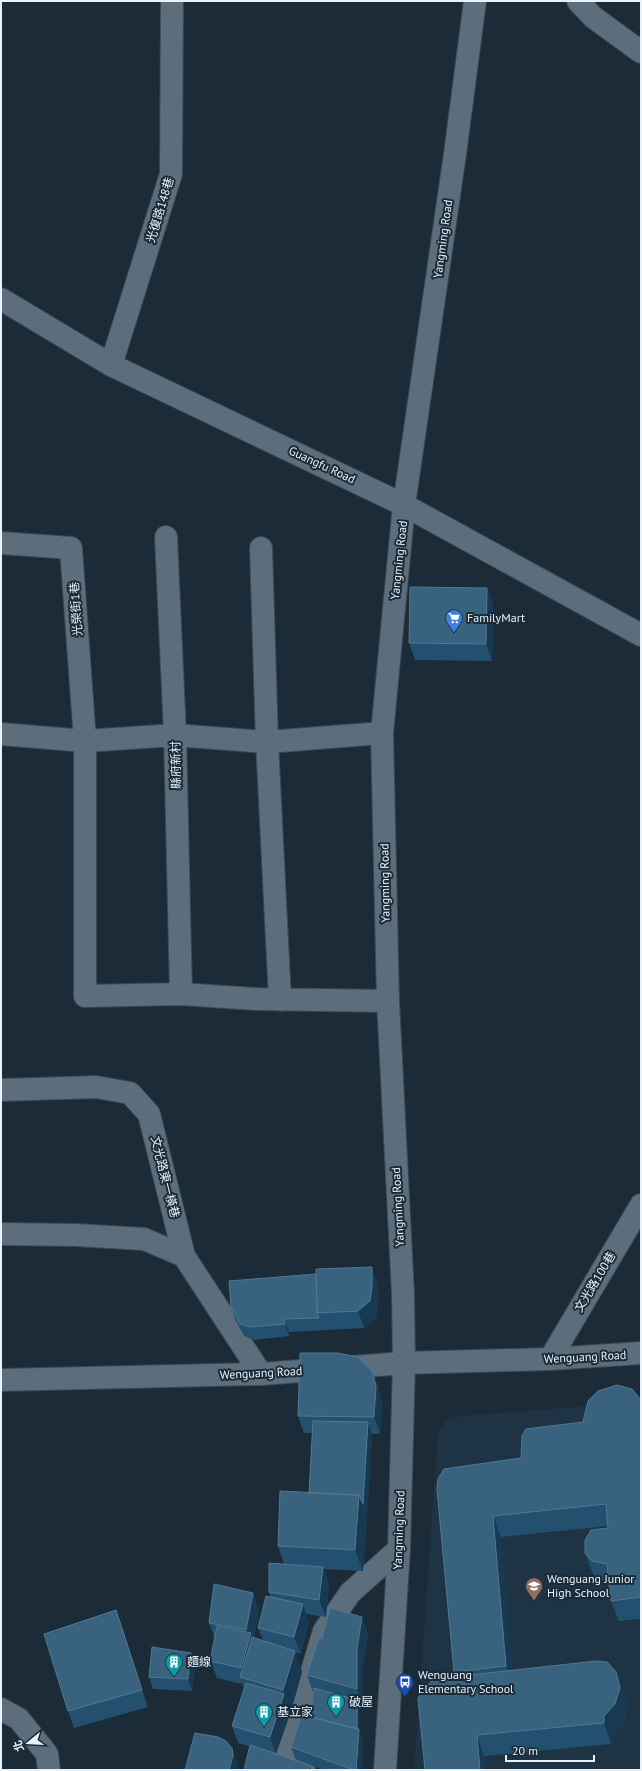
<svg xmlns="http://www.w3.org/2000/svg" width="642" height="1771" viewBox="0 0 642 1771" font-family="'PT Sans','Noto Sans TC',sans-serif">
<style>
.built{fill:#1e3445}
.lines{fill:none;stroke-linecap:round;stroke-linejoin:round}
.minor-casing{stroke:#3b4953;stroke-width:24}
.minor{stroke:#5c6e7c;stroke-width:22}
.wall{fill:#23506e}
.shaded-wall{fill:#173a52}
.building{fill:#38627e;stroke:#537891}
.labels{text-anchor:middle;stroke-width:4;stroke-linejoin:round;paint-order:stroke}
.street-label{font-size:12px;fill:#e7f2fa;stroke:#1b2b37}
.poi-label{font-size:12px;fill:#e7f2fa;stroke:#1b2b37;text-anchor:start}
</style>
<rect width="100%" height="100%" fill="#1b2b37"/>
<path class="built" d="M641 1402V1770H414L438 1432 448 1417Z"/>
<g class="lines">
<g class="minor-casing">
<path id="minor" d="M578 1 593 17 641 52
M1 299 111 365 404 505 641 635
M111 365 171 174 172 1
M166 537 175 735 181 994
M1 543 71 548 85 741V996L181 994 257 999 388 1001
M261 548 267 742 280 1000
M1 734 85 741 175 735 267 742 382 733
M1 1090 96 1087 130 1093 149 1114 184 1256 261 1374
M1 1234 76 1235 144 1239 184 1256
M550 1359 641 1205
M1 1380 261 1374 404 1363 550 1359 641 1353
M1 1709 19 1719 47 1754 49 1770
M304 1770 284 1764 324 1631 350 1593 399 1549
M385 1770 399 1549 404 1363 403 1294 388 1001 382 733 404 505 455 154 475 1"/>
</g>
<use href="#minor" class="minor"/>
</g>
<path class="wall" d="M487 588 493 605 492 661 415 660 409 643Z
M378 1284V1303L376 1318 364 1328 289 1332V1336L254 1340 244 1336 235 1319 231 1307Z
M372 1371 378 1388 382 1403 380 1434H372L367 1516 363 1571 324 1569 329 1584 326 1617 306 1614 309 1622 301 1654 295 1652 302 1672 291 1711 276 1754 238 1743 232 1726 244 1689 242 1684 217 1678 210 1661 215 1638 209 1623 253 1593 259 1610 254 1638 263 1640 258 1628 270 1597 269 1592 284 1564 278 1546 309 1493 312 1433H304L298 1416Z
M641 1400V1619L619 1621 611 1601 609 1584 600 1582 593 1574 585 1553 608 1528V1526L501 1537 512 1670 624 1693 627 1709 623 1724 612 1737 611 1744 484 1756 486 1770 454 1672 437 1489 521 1458 583 1422Z
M362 1617 368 1634 363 1667V1706L358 1705 359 1706V1730L363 1741 361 1770H324L296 1760 291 1747 311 1717 313 1693 307 1675 322 1638Z
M122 1627 148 1707 74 1728 68 1711Z
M191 1653 195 1665 192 1691 153 1689 149 1677Z"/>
<path class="shaded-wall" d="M487 588 493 605 492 661 486 644Z
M372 1267 378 1284V1303L376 1318 364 1328 358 1311Z
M284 1319 289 1332V1336L285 1324Z
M372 1371 378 1388 382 1403 380 1434 374 1417Z
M368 1422 372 1434 367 1516 363 1504Z
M359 1495 367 1516 363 1571 355 1550Z
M493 1516 501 1537 514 1687 506 1666Z
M323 1567 329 1584 326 1617 319 1600Z
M253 1593 259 1610 245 1679 241 1668 249 1639 246 1630Z
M303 1604 309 1622 301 1654 294 1637Z
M116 1610 122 1627 148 1707 142 1690Z
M362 1617 368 1634 363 1667V1706L357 1689V1649Z
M295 1651 302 1672 291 1711 276 1754 270 1737 284 1694 283 1690Z
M191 1653 195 1665 192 1691 188 1679Z
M616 1672 624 1693 627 1709 623 1724 612 1737 611 1744 604 1723V1716Z
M357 1700 359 1706V1730L363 1741 361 1770H356Z
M477 1735 484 1756 486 1770H480Z
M232 1748 238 1765 239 1770H229Z
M309 1765 311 1770H308Z"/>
<path class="building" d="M410 587 487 588 486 644 409 643Z
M372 1267V1286L370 1301 358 1311 317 1313 316 1269Z
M316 1274 317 1313 319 1318 284 1319 285 1324 250 1327 240 1324 231 1307 229 1281Z
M300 1353H338L358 1357 372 1371 376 1386 374 1417 298 1416Z
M617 1385 632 1389 641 1400V1597L611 1601 607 1564 592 1561 585 1553V1540L591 1530 608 1528 606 1504 493 1516 506 1666 454 1672 437 1489 438 1479 444 1469 521 1458 522 1436 526 1429 583 1422 588 1401 598 1391Z
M313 1421 368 1422 363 1504 359 1495 309 1493Z
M280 1491 359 1495 355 1550 278 1546Z
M269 1563 323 1567 319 1600 269 1592Z
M214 1584 253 1593 246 1630 209 1623Z
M266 1596 303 1604 294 1637 258 1628Z
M330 1608 362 1617 357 1649V1689L307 1675 319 1638H322Z
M116 1610 142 1690 68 1711 44 1634Z
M217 1626 251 1633 241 1668 210 1661Z
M252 1637 295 1651 283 1690 240 1677Z
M152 1647 191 1653 188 1679 149 1677Z
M596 1661 607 1662 616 1672 620 1688 615 1704 604 1716V1723L477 1735 480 1770H425L418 1699 422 1690 434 1679Z
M246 1683 284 1694 270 1737 232 1726Z
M314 1688 357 1700V1729L311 1717Z
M302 1715 359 1729 356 1770H354L291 1747Z
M195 1733 218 1737 226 1741 232 1748 233 1755 229 1770H185Z
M250 1745 309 1765 308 1770H244Z"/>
<defs>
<g id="supermarket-pin" transform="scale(0.9)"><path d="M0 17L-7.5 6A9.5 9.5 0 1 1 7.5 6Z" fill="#3f7fe0" stroke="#1b2b37"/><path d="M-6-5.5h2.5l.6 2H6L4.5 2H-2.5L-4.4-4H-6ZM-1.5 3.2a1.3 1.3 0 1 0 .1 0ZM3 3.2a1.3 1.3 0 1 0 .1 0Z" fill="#fff"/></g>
<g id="school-pin" transform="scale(0.9)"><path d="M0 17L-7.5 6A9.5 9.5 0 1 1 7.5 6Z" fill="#8d6e63" stroke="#1b2b37"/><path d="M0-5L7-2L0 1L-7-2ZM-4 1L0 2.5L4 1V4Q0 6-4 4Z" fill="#fff"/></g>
<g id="building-pin" transform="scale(0.9)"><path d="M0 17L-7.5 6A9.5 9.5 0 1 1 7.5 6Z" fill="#0f9aa8" stroke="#1b2b37"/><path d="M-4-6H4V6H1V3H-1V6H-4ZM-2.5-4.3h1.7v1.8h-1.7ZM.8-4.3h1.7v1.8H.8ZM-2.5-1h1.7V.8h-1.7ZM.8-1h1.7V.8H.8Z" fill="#fff"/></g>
<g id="bus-pin" transform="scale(0.9)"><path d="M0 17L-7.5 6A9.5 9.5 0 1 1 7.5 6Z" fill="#1a4fb4" stroke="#1b2b37"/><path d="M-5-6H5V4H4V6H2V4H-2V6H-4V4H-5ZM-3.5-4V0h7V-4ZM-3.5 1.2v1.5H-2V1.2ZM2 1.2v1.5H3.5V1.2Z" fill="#fff"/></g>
</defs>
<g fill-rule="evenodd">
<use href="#supermarket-pin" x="454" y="618"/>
<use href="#school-pin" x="534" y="1586"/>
<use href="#building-pin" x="174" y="1662"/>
<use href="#bus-pin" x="405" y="1682"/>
<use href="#building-pin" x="336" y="1702"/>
<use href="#building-pin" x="264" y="1712"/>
</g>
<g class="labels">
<g class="street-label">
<text transform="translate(160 210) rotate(-73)" y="4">光復路148巷</text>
<text transform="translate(443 239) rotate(-82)" y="4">Yangming Road</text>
<text transform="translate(322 465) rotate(25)" y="4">Guangfu Road</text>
<text transform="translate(399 560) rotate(-84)" y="4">Yangming Road</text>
<text transform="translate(76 609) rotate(-94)" y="4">光榮街1巷</text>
<text transform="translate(176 765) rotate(-91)" y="4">縣府新村</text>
<text transform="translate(385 883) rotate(-91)" y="4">Yangming Road</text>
<text transform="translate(165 1177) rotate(76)" y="4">文光路東一橫巷</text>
<text transform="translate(398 1207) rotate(-93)" y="4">Yangming Road</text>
<text transform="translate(595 1282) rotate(-59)" y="4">文光路100巷</text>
<text transform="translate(585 1357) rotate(-3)" y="4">Wenguang Road</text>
<text transform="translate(261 1373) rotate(-3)" y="4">Wenguang Road</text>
<text transform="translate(399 1530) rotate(-88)" y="4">Yangming Road</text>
</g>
<g class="poi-label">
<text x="467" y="622">FamilyMart</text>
<text x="547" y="1583">Wenguang Junior<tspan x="547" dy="14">High School</tspan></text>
<text x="187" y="1666">麵線</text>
<text x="418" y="1679">Wenguang<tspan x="418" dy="14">Elementary School</tspan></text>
<text x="349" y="1706">破屋</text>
<text x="277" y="1716">基立家</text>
</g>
</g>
<rect width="642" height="1771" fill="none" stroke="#e7f2fa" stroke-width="4"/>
<g transform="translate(28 1743) rotate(252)" stroke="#1b2b37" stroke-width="3" paint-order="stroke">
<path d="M0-3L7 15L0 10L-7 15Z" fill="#e7f2fa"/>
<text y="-6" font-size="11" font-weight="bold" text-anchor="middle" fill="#e7f2fa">北</text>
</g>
<path d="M506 1755v6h88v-6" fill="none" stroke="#e7f2fa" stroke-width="2"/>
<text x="512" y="1755" font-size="12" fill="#e7f2fa" stroke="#1b2b37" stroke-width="3" paint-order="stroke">20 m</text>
</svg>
